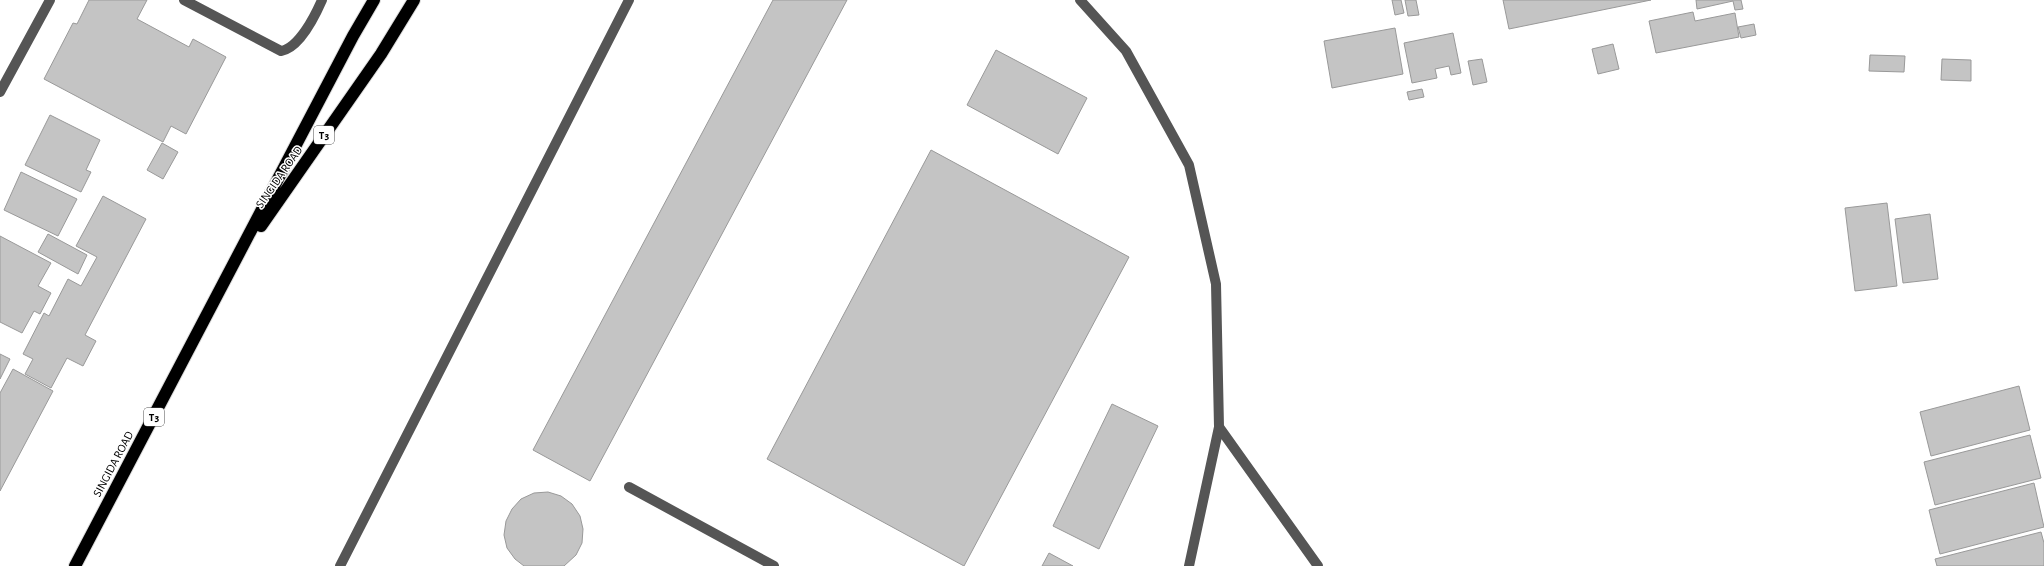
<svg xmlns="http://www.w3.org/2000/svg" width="2044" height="566" viewBox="0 0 2044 566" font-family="'Alegreya Sans',sans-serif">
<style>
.building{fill:#c4c4c4;stroke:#999}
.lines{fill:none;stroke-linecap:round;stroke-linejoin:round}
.highway-casing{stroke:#dbdbdb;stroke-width:14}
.minor{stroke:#555;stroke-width:10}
.highway{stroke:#000;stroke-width:12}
.labels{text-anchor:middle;stroke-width:3;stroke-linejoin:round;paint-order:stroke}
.shield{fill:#fff;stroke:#4c4c4c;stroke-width:1}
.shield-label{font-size:11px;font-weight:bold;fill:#000}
.street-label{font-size:12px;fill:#000;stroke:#fff}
</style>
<rect width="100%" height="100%" fill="#fff"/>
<path class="building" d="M89 0H147L137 19 189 47 193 39 226 57 186 134 171 126 163 142 44 79 73 23 77 24Z
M773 0H847L590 481 533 450Z
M1392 0H1401L1404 13 1395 15Z
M1405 0H1416L1419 15 1408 16Z
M1503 0H1651L1509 29Z
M1696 0H1741L1743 9 1735 10 1733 1 1697 9Z
M1693 12 1695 21 1735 13 1739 37 1656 53 1649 21Z
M1754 24 1756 35 1741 38 1738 27Z
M1395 28 1403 74 1332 88 1324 41Z
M1453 33 1461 73 1451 75 1449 66 1435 69 1437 78 1412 83 1404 43Z
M1613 44 1619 69 1598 74 1592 49Z
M996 50 1087 98 1058 154 967 105Z
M1870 55 1905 56 1904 72 1869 71Z
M1482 59 1487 82 1473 85 1468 61Z
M1942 59 1971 60V81L1941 80Z
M1422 89 1424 97 1409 100 1407 92Z
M50 115 100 140 86 170 91 172 81 192 25 165Z
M162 143 178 152 163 179 147 170Z
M931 150 1129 257 964 566 767 459Z
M21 172 77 199 58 236 4 210Z
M103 196 146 219 85 335 96 341 83 366 67 358 51 388 25 374 33 359 23 354 44 313 49 316 68 279 81 286 97 257 76 246Z
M1887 203 1897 286 1855 291 1845 208Z
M1930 214 1938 279 1903 283 1895 219Z
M48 234 87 255 78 274 38 252Z
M0 236 51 263 38 286 51 293 40 314 34 311 22 333 0 322Z
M0 354 10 359 0 379Z
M13 369 53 391 0 491V393Z
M2019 386 2030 430 1931 456 1920 412Z
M1112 404 1158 426 1099 549 1053 526Z
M2030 435 2041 478 1935 505 1924 462Z
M2034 483 2044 527 1940 554 1929 510Z
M548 492 561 496 572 504 580 516 583 529 582 543 576 555 564 566H524L515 559 507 548 504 535 506 521 512 509 521 499 534 493Z
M2041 532 2044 543V566H1937L1935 559Z
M1049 553 1073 566H1042Z"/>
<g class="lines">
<g class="highway-casing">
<path id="highway" d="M261 226 381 54 414 0
M75 566 353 36 374 0"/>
</g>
<path class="minor" d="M184 0 281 51C299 48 315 16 322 0
M1080 0 1126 51 1189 165 1216 284 1219 427 1189 566
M0 92 50 0
M1219 427 1318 566
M629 487 774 566
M340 566 629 0"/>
<use href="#highway" class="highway"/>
</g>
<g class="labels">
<g class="shield">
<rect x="314" y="126" width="20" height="18" rx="3"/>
<rect x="144" y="408" width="20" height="18" rx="3"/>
</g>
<g class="shield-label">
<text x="324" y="139">T3</text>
<text x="154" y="421">T3</text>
</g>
<g class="street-label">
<text transform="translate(279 177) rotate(-55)" y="4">SINGIDA ROAD</text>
<text transform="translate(113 464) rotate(-62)" y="4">SINGIDA ROAD</text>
</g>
</g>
</svg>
